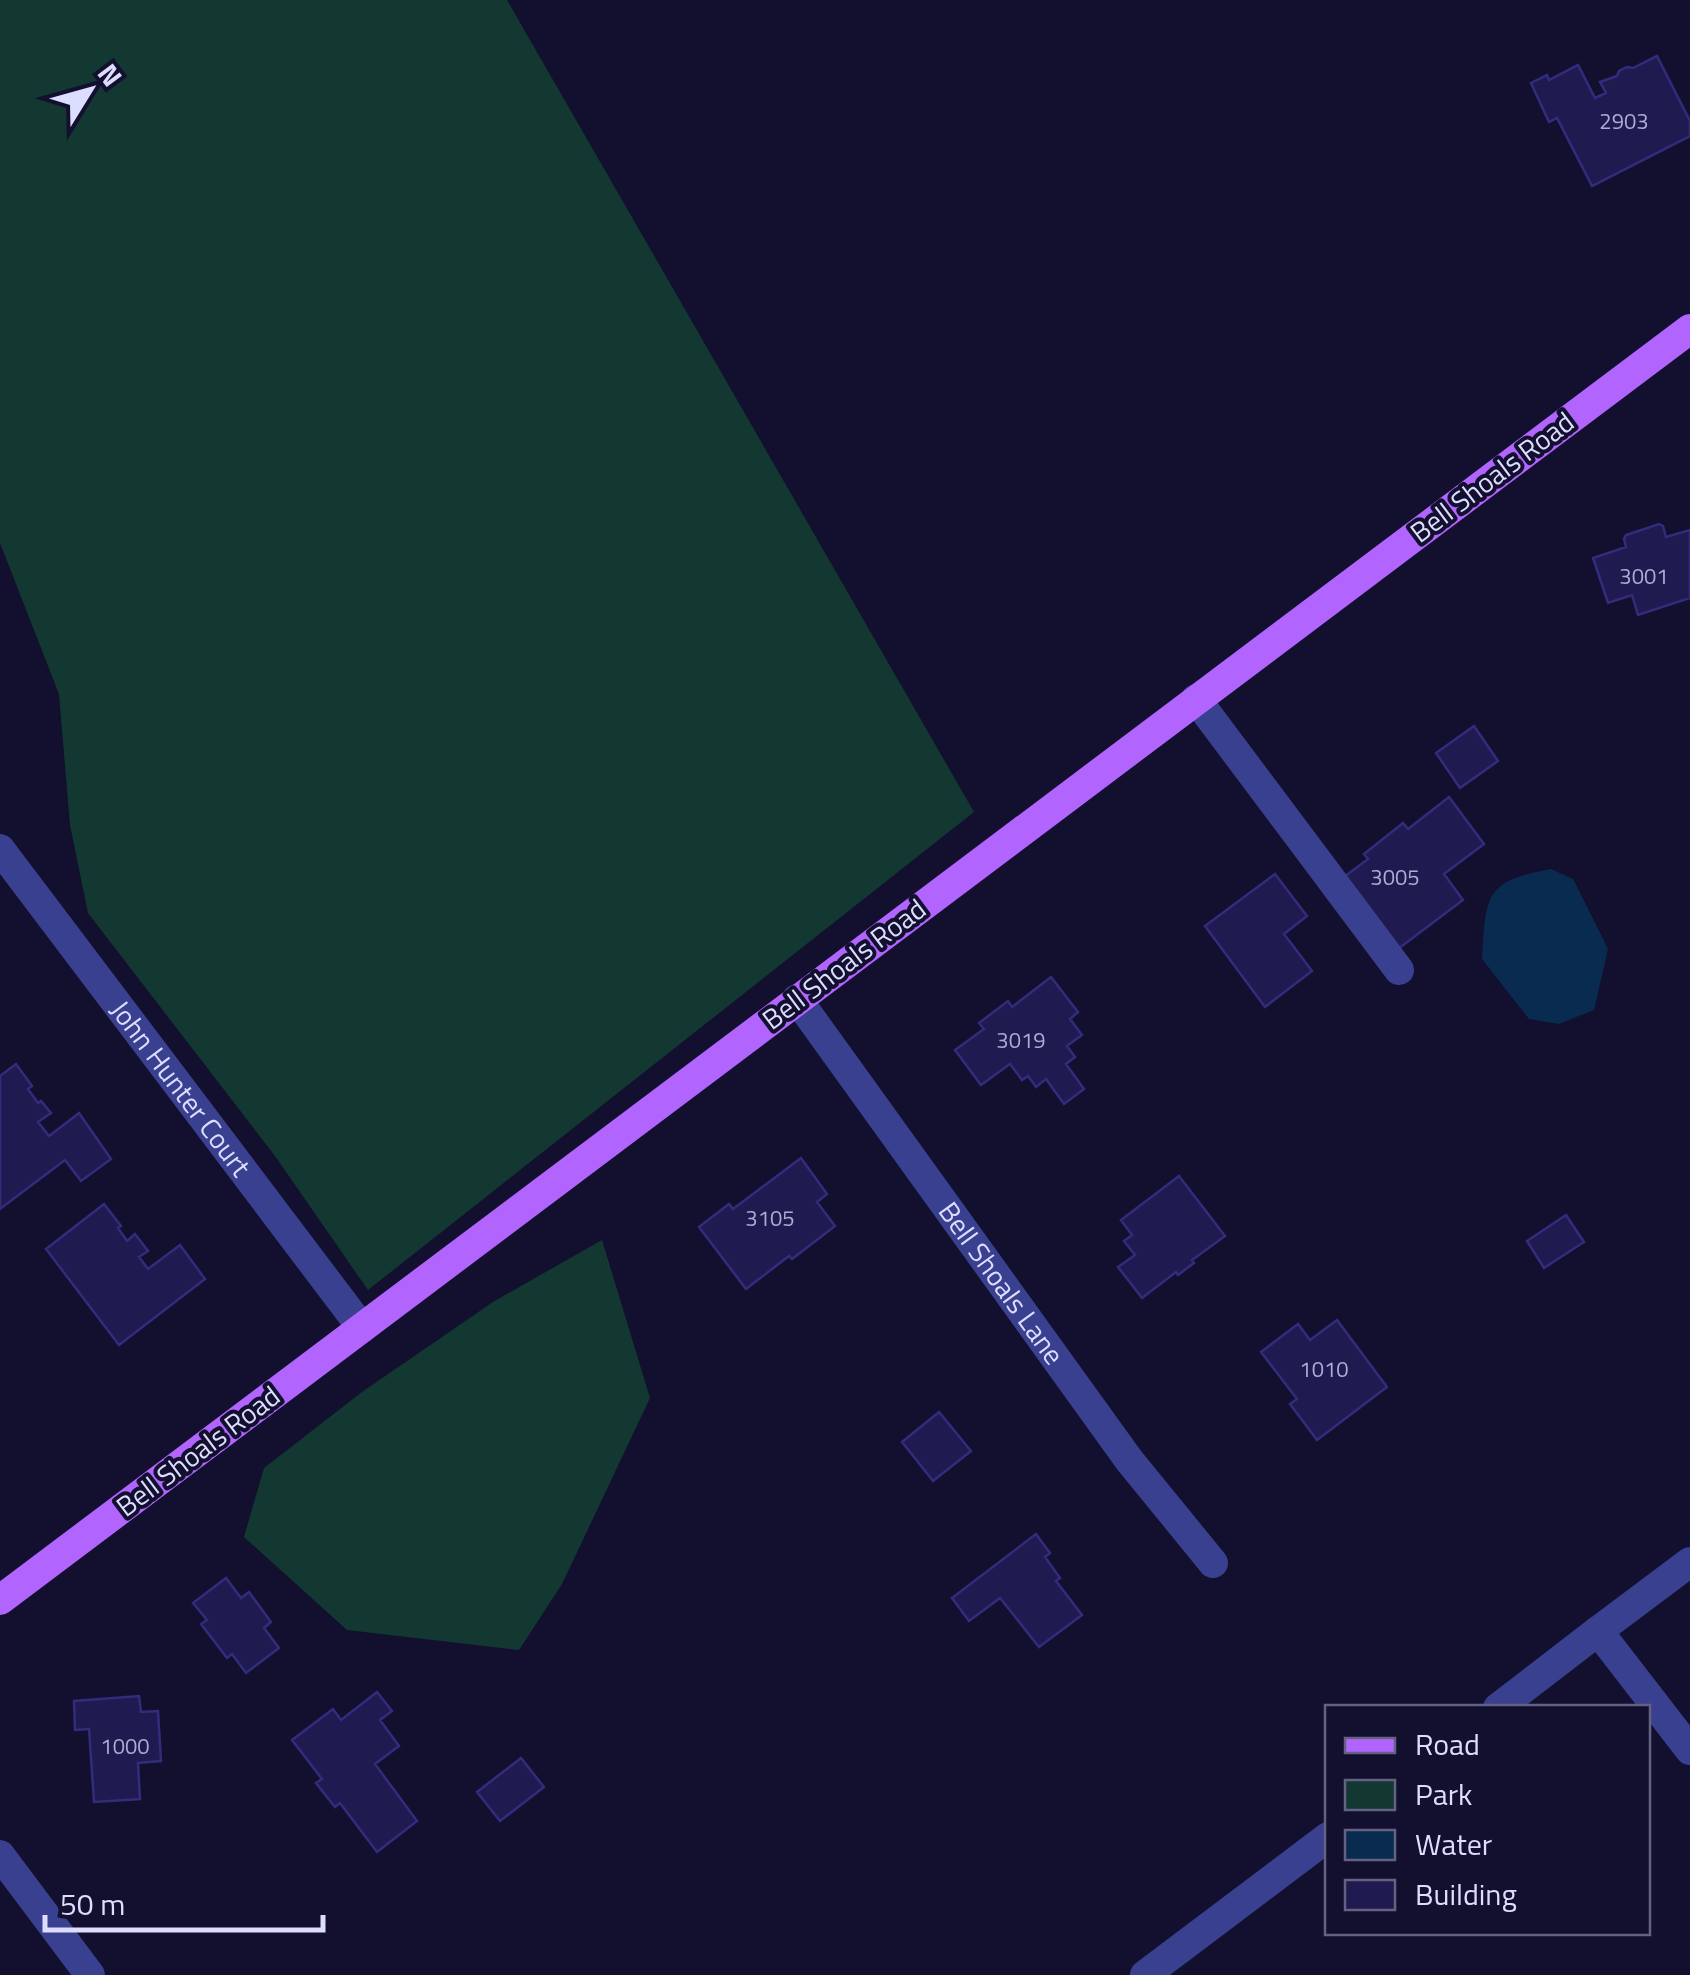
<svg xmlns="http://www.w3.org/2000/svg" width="1690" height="1975" viewBox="0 0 1690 1975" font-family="'Titillium Web',sans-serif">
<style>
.green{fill:#133832}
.water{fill:#082b4f}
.building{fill:#1f1b50;stroke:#322c7d;stroke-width:2.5}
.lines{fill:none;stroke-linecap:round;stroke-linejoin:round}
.minor{stroke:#39408f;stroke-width:30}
.major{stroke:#b264ff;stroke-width:30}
.labels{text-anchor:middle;stroke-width:8;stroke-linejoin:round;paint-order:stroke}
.number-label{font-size:22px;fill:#aeacd3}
.street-label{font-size:28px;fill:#ddf;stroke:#12102e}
</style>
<rect width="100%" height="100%" fill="#12102e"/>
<path class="green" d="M0 0H507L974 812 368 1290 275 1156 88 913 70 825 59 694 0 543Z
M602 1240 650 1398 562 1584 519 1650 347 1630 244 1537 264 1468 362 1392 493 1302Z"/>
<path class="water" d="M1551 869 1573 879 1608 949 1594 1010 1559 1024 1529 1019 1482 959C1486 896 1484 881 1551 869Z"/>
<path class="building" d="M1657 56 1690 121V136L1592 186 1557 118 1549 122 1531 83 1547 75 1549 80 1578 65 1595 98 1606 93 1600 82 1617 76 1619 71 1627 67 1633 68Z
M1659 524 1663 526 1666 537 1690 530V598L1638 615 1632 595 1608 603 1593 558 1626 547 1624 539 1626 535Z
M1474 726 1498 761 1460 788 1436 753Z
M1449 797 1484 844 1444 874 1463 900 1394 952 1340 880 1368 859 1364 854 1403 823 1408 829Z
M1275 874 1307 916 1284 934 1312 971 1265 1007 1205 926Z
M1051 977 1078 1012 1070 1019 1082 1035 1067 1046 1075 1057 1066 1064 1084 1089 1064 1104 1046 1079 1036 1087 1028 1076 1022 1080 1010 1064 981 1085 955 1050 984 1029 979 1023 1008 1001 1012 1007Z
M16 1064 32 1086 28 1089 38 1103 41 1101 51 1113 38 1122 49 1136 79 1113 111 1159 81 1181 65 1160 0 1209V1076Z
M801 1158 827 1194 817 1202 835 1226 792 1259 789 1256 746 1289 699 1227 729 1204 733 1209Z
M1179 1176 1225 1236 1192 1260 1194 1263 1178 1275 1176 1272 1142 1298 1118 1267 1135 1255 1124 1241 1132 1235 1121 1220Z
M104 1204 121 1226 118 1228 127 1241 135 1234 148 1251 139 1257 148 1269 180 1245 205 1279 119 1345 46 1249Z
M1566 1215 1584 1242 1544 1268 1527 1241Z
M1337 1320 1387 1387 1317 1440 1290 1404 1297 1399 1261 1352 1298 1324 1310 1340Z
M939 1412 971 1451 933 1481 902 1442Z
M1036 1534 1050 1553 1045 1557 1060 1578 1056 1581 1082 1615 1039 1647 1000 1598 969 1621 952 1598Z
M226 1578 241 1598 249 1592 271 1622 264 1628 279 1648 246 1673 232 1654 227 1658 201 1624 207 1620 193 1603Z
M377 1692 392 1711 380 1720 399 1746 375 1764 417 1821 377 1852 340 1803 335 1807 316 1783 322 1779 292 1740 333 1709 341 1720Z
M139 1696 141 1712 158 1711 161 1761 138 1763 140 1799 94 1802 89 1729 75 1730 74 1701Z
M521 1758 544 1787 500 1821 477 1792Z"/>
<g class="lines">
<g class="minor">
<path d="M1196 699 1399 970"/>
<path id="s1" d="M0 849 362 1328"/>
<path id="s2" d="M797 999 1129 1460 1213 1563"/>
<path d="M1690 1562 1598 1631 1690 1750"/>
<path d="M1498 1708 1598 1631"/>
<path d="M0 1855 90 1975"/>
<path d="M1145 1975 1328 1837"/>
</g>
<path class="major" d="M0 1600 1690 329"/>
</g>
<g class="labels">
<g class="number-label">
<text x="1624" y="129">2903</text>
<text x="1644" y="584">3001</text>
<text x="1395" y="885">3005</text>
<text x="1021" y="1048">3019</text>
<text x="770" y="1226">3105</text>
<text x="1324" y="1377">1010</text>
<text x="125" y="1754">1000</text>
</g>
<g class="street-label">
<text transform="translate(1492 477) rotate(-37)" y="10">Bell Shoals Road</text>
<text transform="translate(844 964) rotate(-37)" y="10">Bell Shoals Road</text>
<text dy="10" stroke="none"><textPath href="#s1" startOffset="300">John Hunter Court</textPath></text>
<text dy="10" stroke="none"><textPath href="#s2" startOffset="350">Bell Shoals Lane</textPath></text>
<text transform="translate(198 1451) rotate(-37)" y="10">Bell Shoals Road</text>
</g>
</g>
<rect x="1325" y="1705" width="325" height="230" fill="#12102e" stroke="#636282" stroke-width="2.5"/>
<rect x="1345" y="1738" width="50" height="15" fill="#b264ff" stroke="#636282" stroke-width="2.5"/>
<text x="1415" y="1755" font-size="30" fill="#ddddff">Road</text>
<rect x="1345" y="1780" width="50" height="30" fill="#133832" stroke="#636282" stroke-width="2.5"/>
<text x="1415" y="1805" font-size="30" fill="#ddddff">Park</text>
<rect x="1345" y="1830" width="50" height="30" fill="#082b4f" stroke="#636282" stroke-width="2.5"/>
<text x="1415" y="1855" font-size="30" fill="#ddddff">Water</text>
<rect x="1345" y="1880" width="50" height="30" fill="#1f1b50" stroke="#636282" stroke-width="2.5"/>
<text x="1415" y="1905" font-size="30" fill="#ddddff">Building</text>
<g transform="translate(90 90) rotate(53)" stroke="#12102e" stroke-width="8" paint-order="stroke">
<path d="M0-8L18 38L0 25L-18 38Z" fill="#ddddff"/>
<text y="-15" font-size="28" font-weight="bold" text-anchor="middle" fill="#ddddff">N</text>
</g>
<path d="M45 1915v15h278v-15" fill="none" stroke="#ddddff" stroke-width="5"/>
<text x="60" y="1915" font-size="30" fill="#ddddff" stroke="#12102e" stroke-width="8" paint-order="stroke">50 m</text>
</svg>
